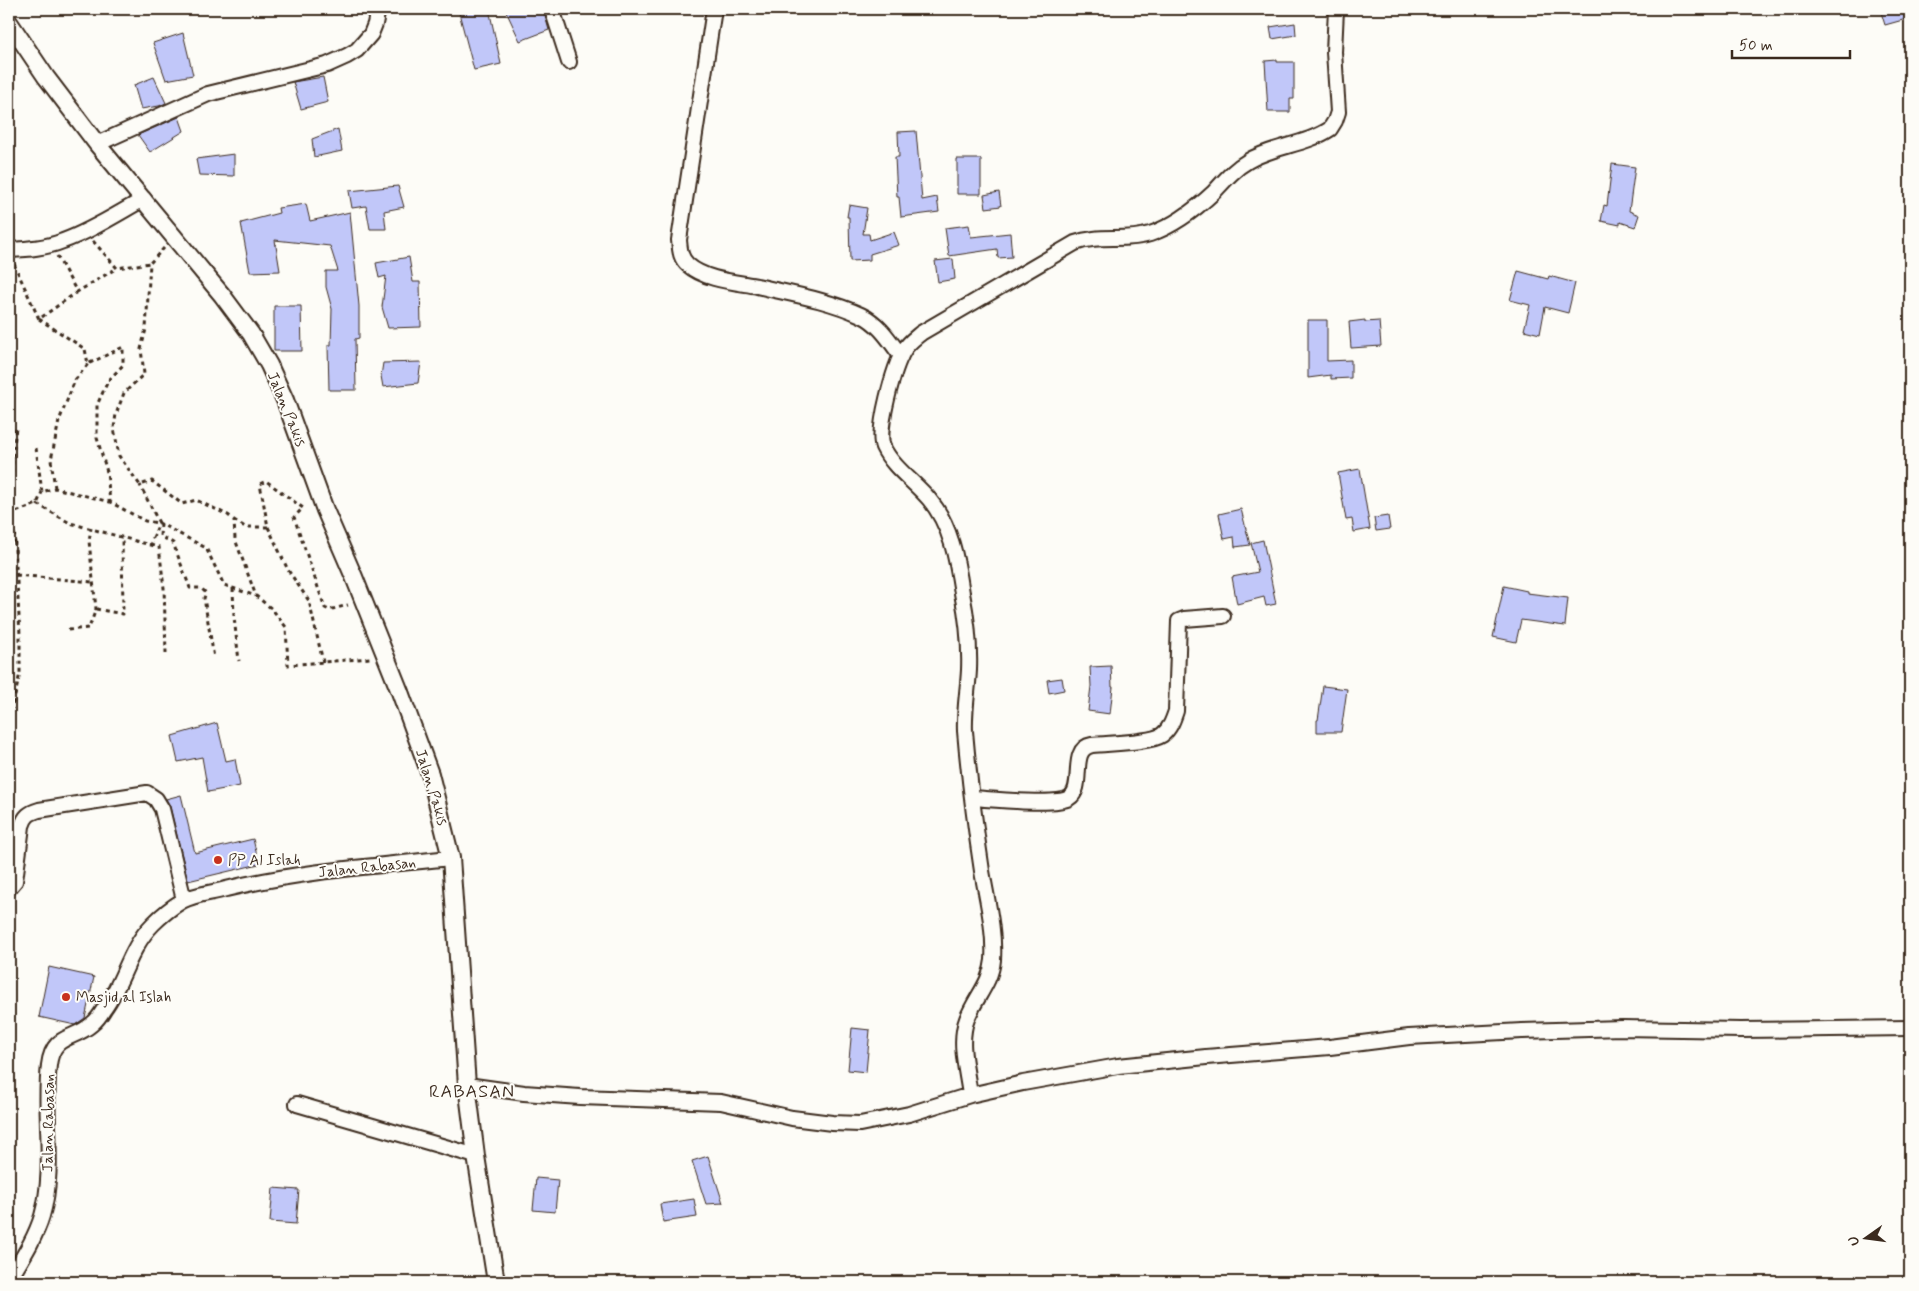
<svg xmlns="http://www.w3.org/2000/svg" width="1919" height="1291" viewBox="0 0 1919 1291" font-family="Mynerve,sans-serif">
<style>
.building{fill:#c1c7f9;stroke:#3b2a1e}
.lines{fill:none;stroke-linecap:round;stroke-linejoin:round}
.minor-casing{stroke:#3b2a1e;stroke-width:18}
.tertiary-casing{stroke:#3b2a1e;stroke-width:20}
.path{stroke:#3b2a1e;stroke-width:3;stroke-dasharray:4 4;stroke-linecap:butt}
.minor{stroke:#fdfcf7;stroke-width:14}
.tertiary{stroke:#fdfcf7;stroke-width:16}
.poi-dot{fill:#c8321e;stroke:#fdfcf7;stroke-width:2}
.labels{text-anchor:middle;stroke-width:4;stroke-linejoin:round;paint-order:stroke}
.street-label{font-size:15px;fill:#3b2a1e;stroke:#fdfcf7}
.poi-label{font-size:15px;fill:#3b2a1e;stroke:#fdfcf7;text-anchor:start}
.quarter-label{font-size:18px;letter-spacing:1px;fill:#3b2a1e;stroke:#fdfcf7}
</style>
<rect width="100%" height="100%" fill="#fdfcf7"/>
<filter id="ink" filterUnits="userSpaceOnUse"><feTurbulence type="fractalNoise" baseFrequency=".02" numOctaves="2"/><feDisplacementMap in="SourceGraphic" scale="10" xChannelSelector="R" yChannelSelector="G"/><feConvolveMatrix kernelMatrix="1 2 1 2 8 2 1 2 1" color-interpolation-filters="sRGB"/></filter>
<g filter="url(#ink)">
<path class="building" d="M458 9H489L501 64 474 70Z
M505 9H543L549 30 520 41Z
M1880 9H1910V18L1885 25Z
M1295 23 1296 35 1272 39 1270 27Z
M183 33 193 75 166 80 153 43Z
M1277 60V62H1294V99H1290V112H1268L1265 61Z
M154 77 166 103 159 106 141 109 134 85Z
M323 77 328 102 301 109 293 82Z
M179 117 184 131 150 152 138 135Z
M338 129 342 151 314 157 312 139Z
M916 131 922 200 937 197 939 212 901 217 899 197H897L895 157H899L898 132Z
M234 154V176L199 175 196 159Z
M957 159H981V194H957Z
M1612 164 1635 167 1629 211 1639 215 1635 227 1620 222V225L1601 221 1604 205 1607 206Z
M398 186 404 207 384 211 386 229H370L366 206 352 208 349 191Z
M999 192 1001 206 986 208 984 195Z
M306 204 310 221 350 212 359 306V338L355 339 356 390H329L328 345H331L332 309 326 287V271H338L330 246 275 240 280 271 250 272 241 223 279 213 278 208Z
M849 205 867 208 863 234H869L870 240 894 232 899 245 870 254V260L850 261 849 217H847Z
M969 225 971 237 1010 233 1012 257 998 258 997 249 949 256 945 228Z
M409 257 413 282H420L421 327 388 328 382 307 386 276 379 278 376 263Z
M953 259 955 279 938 282 935 261Z
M1518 271 1548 279 1549 276 1575 283 1568 313 1545 307 1540 334 1524 330 1530 305 1510 300Z
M274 306H301L302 351H274Z
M1308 320H1327V361L1351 360V378L1331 379V375L1308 378Z
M1365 320V322L1379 321 1381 346 1351 348 1349 322Z
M421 362 418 383 383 387 381 376 383 363Z
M1360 469 1370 529 1354 532 1352 519 1346 520 1338 473Z
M1241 509 1250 545 1235 547 1234 537 1224 539 1219 514Z
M1388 516 1390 529 1376 531 1374 518Z
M1263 540 1276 604 1266 606 1264 597 1237 604 1232 577 1258 572 1251 543Z
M1504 586 1527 591V593L1568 598 1565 626 1521 620 1516 642 1493 637Z
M1111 666 1112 687H1113L1110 714 1088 711 1091 686 1090 667Z
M1062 678 1064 690 1049 693 1047 680Z
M1323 686 1347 689 1341 732H1317V720H1318Z
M217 723 226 761 235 759 240 786 208 792 202 757 178 762 172 736Z
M181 795 195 853 253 839 259 864 188 881 170 807 166 799Z
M49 967 94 977 85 1018 75 1025 39 1017Z
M852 1028 870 1030 866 1072 848 1070Z
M708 1156 723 1203 706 1204 692 1161Z
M536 1178 558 1180 555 1212 533 1210Z
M273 1188 299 1190 296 1224 270 1222Z
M694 1199 697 1217 663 1222 660 1204Z"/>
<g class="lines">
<g class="minor-casing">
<path id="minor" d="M552 9 569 62
M714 9 679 240C680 250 680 258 688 265 705 280 735 282 757 286 792 294 828 300 861 315 879 323 890 341 901 356
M97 144 208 94 327 65 347 56 357 50 371 34 375 24 378 9
M9 250C27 249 46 248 63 241 91 231 117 214 144 199
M972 798C990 799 1056 806 1069 798 1086 788 1068 749 1092 745 1109 743 1150 743 1162 735 1170 729 1173 720 1176 711L1179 621 1184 619 1223 616
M9 888 15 881 22 826C25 816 29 813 39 810L147 793 156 799 162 809 184 900
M467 1085 524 1093 580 1097 721 1102 792 1118 832 1123 860 1124 909 1114 970 1095 1023 1083 1118 1066 1206 1057 1330 1047 1409 1037 1522 1031 1622 1028 1741 1030 1910 1028
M970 1095C967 1071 958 1042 967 1019 975 998 991 983 993 960 995 931 987 900 982 871 975 825 969 778 965 731 964 711 968 690 969 670 970 644 967 618 962 593 957 560 951 525 929 499 915 482 893 468 883 447 876 431 894 366 904 350 908 343 915 338 921 333L1075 243C1099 234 1125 242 1150 234 1174 226 1196 209 1214 192 1225 180 1234 169 1248 161 1273 146 1306 145 1330 129L1335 121 1338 112 1334 52 1336 9
M297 1104 476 1156
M9 1280C21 1260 35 1239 42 1216 56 1168 43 1115 49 1065 53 1033 73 1041 92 1024 97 1020 101 1014 104 1009 124 982 129 948 153 924 161 916 172 907 182 901 194 894 213 893 226 889 300 871 376 866 451 858"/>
</g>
<g class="tertiary-casing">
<path id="tertiary" d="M9 22 46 77 97 144 222 295 251 334 269 365 285 400 325 510 354 577 400 692 430 774 451 858 467 1085 476 1156 496 1282"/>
</g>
<path class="path" d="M93 241 117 268 150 263
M164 248 150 263 146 329 141 349 144 374 124 393 116 414 114 428 119 456 140 485 152 481 182 504 196 500 228 515 234 520 235 539 256 596 272 609 286 627 288 665 370 658
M57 256 77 292 117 268
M14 264 39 319 77 292
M39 319 85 349 88 364 123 347V365L108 381 97 405V438L107 472 110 502 145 521 159 523 140 485
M9 429 16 428C12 457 11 484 13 513L37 504 42 492
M36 448 42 492 55 488 110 502
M55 488 51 460 59 421 75 380 88 364
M37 504 70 523 150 545 159 523 206 548 224 585 256 596
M9 513H13L20 634V673L12 709
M234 520 245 527H268L260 484 266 481 303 508 294 517 325 608 329 610 348 605
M161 524 160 536 173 543 190 588H201L206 593 204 598 214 658
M268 527 288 570 309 601 323 662
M150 545 159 547 164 588 166 653
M16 575 92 582
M233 588 234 617 239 661
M96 609 123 614 122 537
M68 630 89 628 96 609 89 541 91 528"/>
<use href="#minor" class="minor"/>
<use href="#tertiary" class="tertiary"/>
</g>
</g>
<g class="poi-dot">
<circle cx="218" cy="860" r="5"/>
<circle cx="66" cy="997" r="5"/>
</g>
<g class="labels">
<g class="street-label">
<text transform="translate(287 409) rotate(68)" y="5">Jalan Pakis</text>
<text transform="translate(432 787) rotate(73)" y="5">Jalan Pakis</text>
<text transform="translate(367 867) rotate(-6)" y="5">Jalan Rabasan</text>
<text transform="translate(48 1123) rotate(-89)" y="5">Jalan Rabasan</text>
</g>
<g class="poi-label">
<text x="228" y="865">PP Al Islah</text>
<text x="76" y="1002">Masjid al Islah</text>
</g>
<g class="quarter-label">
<text x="472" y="1097">RABASAN</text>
</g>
</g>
<rect width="1919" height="1291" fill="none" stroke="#fdfcf7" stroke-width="30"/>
<rect x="15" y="15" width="1889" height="1261" fill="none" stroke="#3b2a1e" stroke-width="2" filter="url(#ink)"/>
<g transform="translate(1866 1238) rotate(256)" stroke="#fdfcf7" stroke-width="4" paint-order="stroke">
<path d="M0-4L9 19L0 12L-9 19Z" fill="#3b2a1e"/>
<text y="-8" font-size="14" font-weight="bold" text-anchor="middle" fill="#3b2a1e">U</text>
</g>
<path d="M1732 50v8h118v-8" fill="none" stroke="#3b2a1e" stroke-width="2.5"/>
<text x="1739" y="50" font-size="15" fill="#3b2a1e" stroke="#fdfcf7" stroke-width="4" paint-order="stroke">50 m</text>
</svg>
